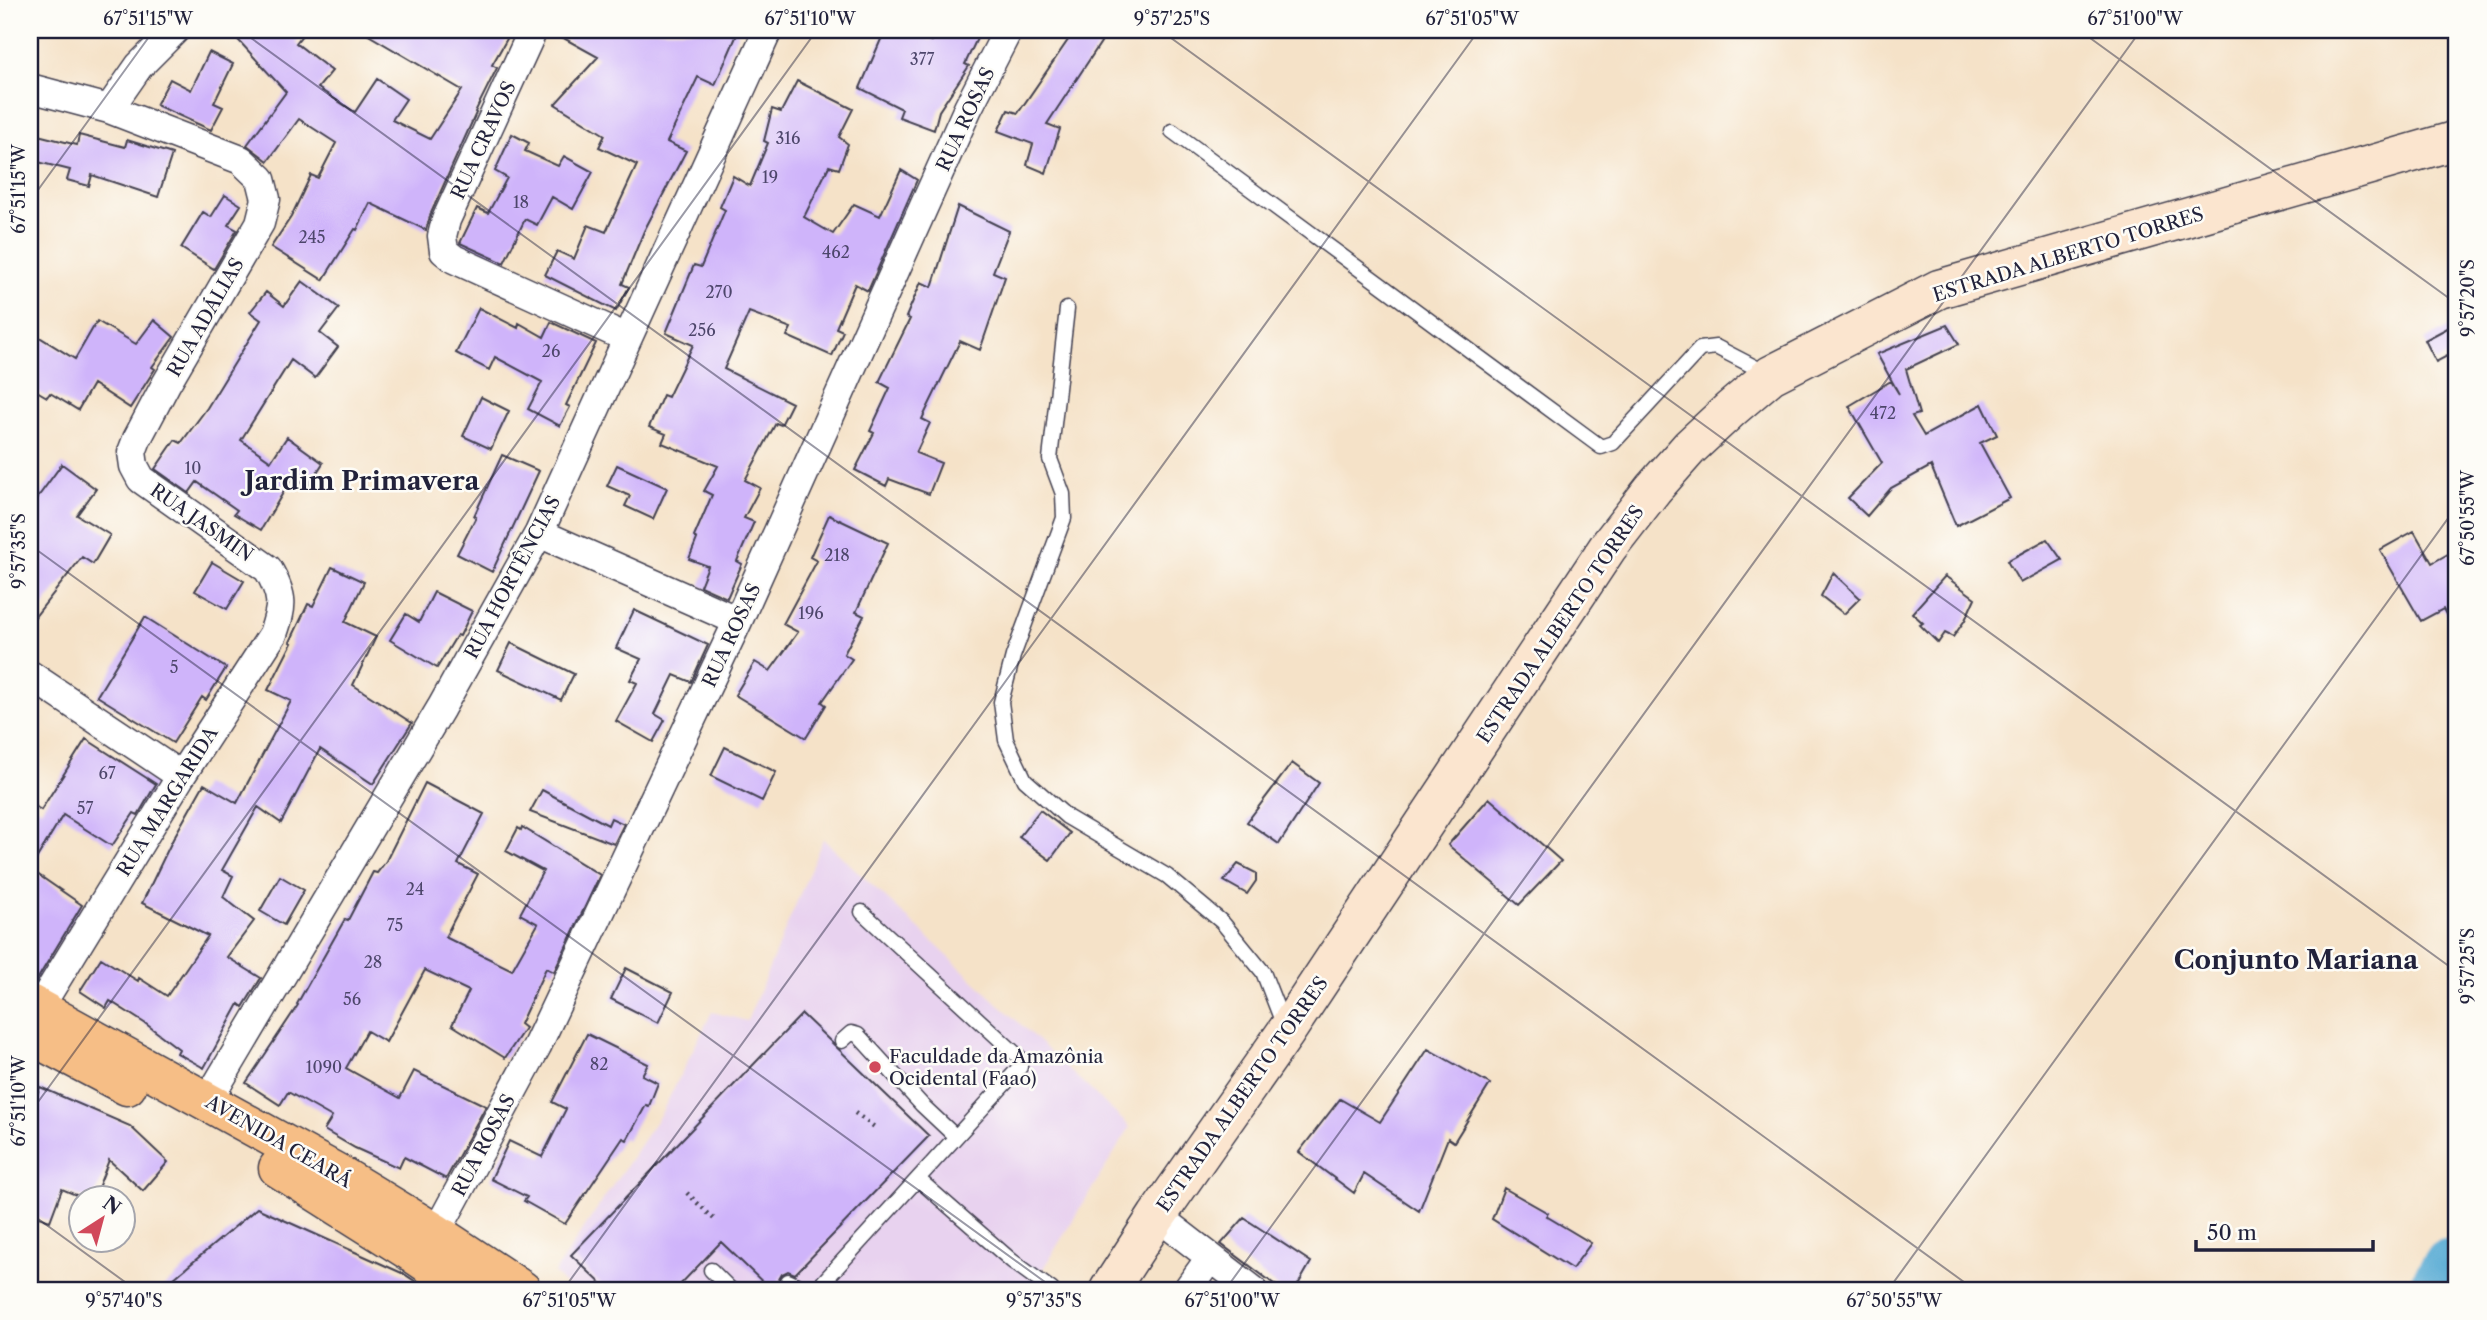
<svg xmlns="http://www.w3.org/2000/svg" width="2487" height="1320" viewBox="0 0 2487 1320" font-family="'Libre Caslon Text',serif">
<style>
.built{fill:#e8d2ef}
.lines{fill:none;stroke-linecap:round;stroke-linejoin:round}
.river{stroke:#58abd4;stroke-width:42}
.building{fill:#cfb4fa}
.lane-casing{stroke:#423f50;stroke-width:17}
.street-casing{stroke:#423f50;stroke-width:31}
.secondary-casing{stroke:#423f50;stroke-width:41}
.primary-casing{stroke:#423f50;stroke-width:41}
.path{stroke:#423f50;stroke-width:4.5;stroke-dasharray:2 5;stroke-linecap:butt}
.lane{stroke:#fff;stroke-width:14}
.street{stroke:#fff;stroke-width:28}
.secondary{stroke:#fbe5cf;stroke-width:38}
.primary{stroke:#f6be86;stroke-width:38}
.ticks{fill:none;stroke:#22223b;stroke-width:2;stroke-opacity:0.45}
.poi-dot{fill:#d1495b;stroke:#fdfcf7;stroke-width:2.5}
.labels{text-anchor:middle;stroke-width:5;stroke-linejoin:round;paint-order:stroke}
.number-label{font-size:16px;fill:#4d466b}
.street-label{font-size:19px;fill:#22223b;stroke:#fdfcf7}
.poi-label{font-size:19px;fill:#22223b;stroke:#fdfcf7;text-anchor:start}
.district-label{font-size:26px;font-weight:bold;fill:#22223b;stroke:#fdfcf7}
.neatline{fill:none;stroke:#22223b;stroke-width:2.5}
.ticks-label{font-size:18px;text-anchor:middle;fill:#22223b}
</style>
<rect width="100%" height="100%" fill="#fdfcf7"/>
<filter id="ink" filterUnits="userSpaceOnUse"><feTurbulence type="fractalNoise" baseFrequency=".0143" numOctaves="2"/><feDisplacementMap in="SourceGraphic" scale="14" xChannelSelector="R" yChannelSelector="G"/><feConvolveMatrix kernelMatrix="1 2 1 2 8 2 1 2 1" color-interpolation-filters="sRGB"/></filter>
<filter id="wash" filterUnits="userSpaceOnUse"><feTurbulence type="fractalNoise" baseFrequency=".00686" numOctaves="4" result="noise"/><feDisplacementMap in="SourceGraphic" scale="28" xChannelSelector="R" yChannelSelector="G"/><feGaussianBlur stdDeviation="1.57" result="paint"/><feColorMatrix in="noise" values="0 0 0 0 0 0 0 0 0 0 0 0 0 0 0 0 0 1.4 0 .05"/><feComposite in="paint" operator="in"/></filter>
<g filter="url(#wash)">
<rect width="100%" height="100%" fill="#f5e2c8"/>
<path class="built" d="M823 839 1130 1127 1030 1290H571L554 1273 662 1112 712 1012 747 1021Z"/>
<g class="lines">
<path class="river" d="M2427 1290 2446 1260 2457 1262"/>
</g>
<g id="blocks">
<path class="building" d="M229 30H306L296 43 332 71 318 88 355 112 377 79 406 99 392 120 430 139 462 90 360 30H512L492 65 497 68 475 112 476 113 431 213 426 230 370 203 357 230 355 229 323 280 271 247 291 217 311 175 318 178 336 143 299 119 268 161 247 145 286 92Z
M549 30H739L715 85 698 77 667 142 686 151 644 231 622 284 629 287 616 311 545 275 557 251 574 259 588 225 606 232 637 165 599 147 605 135 555 104 598 57Z
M885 30H913L931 41 937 30H981L965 64 969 66 939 111 934 130 899 117 902 109 860 88Z
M1075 30H1109L1047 124 1060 129 1046 173 1027 165 1033 144 998 131 1008 110 1018 113Z
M209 52 233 64 214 103 223 107 211 130 156 105 170 79 191 90Z
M797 81 853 109 839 137 848 144 839 169 829 166 804 217 833 234 854 204 880 216 901 170 917 180 868 291 855 284 836 328 843 331 832 356 787 336 791 328 749 312 724 369 792 403 781 425 776 423 745 480 760 488 744 518 754 522 737 561 742 564 727 598 700 586 708 566 689 559 697 539 694 537 712 495 704 491 718 466 662 443 666 434 649 427 663 395 668 397 693 345 666 333 694 265 701 267 725 210 720 207 733 176 750 186 768 143 764 141 772 109 781 112Z
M30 133 77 145 79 135 125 147 127 140 172 154 158 197 92 175 89 186 67 180 70 170 30 160Z
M512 134 529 143 525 151 558 166 564 156 593 172 573 209 552 197 537 225 525 219 504 263 460 243 477 208 488 213 507 178 495 171Z
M225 195 241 205 228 225 237 230 214 269 181 248 203 212 211 217Z
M958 206 1009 231 993 272 1005 277 980 350 960 341 922 419 930 423 916 453 941 463 929 494 889 479 886 486 855 470 874 433 870 431 890 388 879 382 910 319 906 317 921 282 932 287Z
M302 281 339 308 320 333 338 347 315 378 291 360 241 440 271 461 287 437 323 463 308 486 293 476 261 530 234 514 237 510 197 482 189 493 155 469 175 440 181 443 207 408 261 320 250 312 266 292 284 306Z
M479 308 518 328 519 323 544 337 551 322 596 343 566 405 570 407 560 426 528 409 542 382 495 357 489 370 456 353Z
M154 320 174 337 152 367 155 369 130 408 93 384 78 410 50 393 47 397 30 387V345L36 335 75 359 97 321 136 344Z
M2457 323V351L2436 362 2425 340Z
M1947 325 1959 344 1906 369 1919 414 1912 416 1924 436 1982 404 1997 435 1980 443 2010 498 1956 526 1931 466 1891 488 1867 516 1848 498 1882 463 1849 406 1891 381 1899 394 1877 354Z
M481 397 509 411 491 449 463 436Z
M502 455 539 471 492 572 457 554 476 517 474 516Z
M62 464 96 489 77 515 110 535 93 564 82 557 30 623V508Z
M617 465 667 488 653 519 625 506 630 496 607 486Z
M829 515 888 543 856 612 864 616 844 654 852 659 822 702 826 705 806 738 735 695 755 662 770 671 798 632 783 624 817 561 810 557Z
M2414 531 2432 563 2457 549V634L2443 609 2421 621 2380 550Z
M2047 539 2062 560 2020 583 2007 561Z
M212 562 244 581 227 609 195 591Z
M332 567 364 582 345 622 376 637 353 685 412 723 373 784 320 749 281 823 258 807 222 870 233 876 223 897 254 921 227 957 261 978 243 1007 239 1004 204 1068 177 1053 179 1049 146 1024 110 1001 106 1008 80 991 101 958 138 981 139 978 167 996 208 936 142 903 173 839 204 784 237 803 291 701 268 690 292 643 290 642 308 604 313 606Z
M1833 573 1860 598 1844 614 1821 596Z
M1945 576 1975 598 1965 620 1953 637 1945 633 1938 643 1920 625 1923 623 1912 613Z
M434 592 472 611 460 636 457 635 437 668 390 640 406 614 419 622Z
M634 610 708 645 691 682 674 675 655 714 665 720 653 742 616 721 637 683 630 680 641 659 616 648Z
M145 617 226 668 206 700 202 697 173 743 97 696Z
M511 643 574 674 561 700 498 670Z
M86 739 156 784 138 815 134 813 112 846 63 815 30 869 82 905 35 983 30 982V803L41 810Z
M725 747 776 772 762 801 711 776Z
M1292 763 1319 783 1279 844 1247 822Z
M425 783 484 814 458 864 478 874 445 937 512 970 538 924 520 914 543 871 506 851 518 828 521 830 522 827 600 875 554 972 546 968 520 1024 525 1028 505 1058 452 1025 469 991 425 970 386 1042 367 1031 346 1068 400 1098 414 1071 486 1106 446 1179 404 1157 399 1168 355 1148 324 1130 332 1117 288 1092 280 1105 246 1083 298 1005 297 1004 345 919 348 920 373 872 377 873 386 861Z
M542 790 608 825 611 818 624 824 614 844 530 812Z
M1489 798 1561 861 1519 905 1448 845Z
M1040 810 1070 833 1050 860 1019 837Z
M1238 864 1256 873V881L1247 894 1224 881Z
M280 876 304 890 284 925 260 911Z
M626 968 673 992 658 1023 611 999Z
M802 1014 929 1136 795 1274 788 1271 782 1274 778 1281 782 1288 780 1290H771L721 1242 675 1290H608L571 1255Z
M587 1034 648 1064 642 1075 658 1083 649 1106 646 1105 627 1140 623 1138 565 1224 524 1201 527 1197 491 1179 509 1141 542 1157 566 1109 552 1102Z
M1428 1049 1490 1084 1454 1142 1448 1138 1419 1211 1364 1174 1354 1193 1299 1152 1340 1099 1380 1122Z
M40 1087 130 1126 168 1162 143 1191 109 1160 94 1198H83L62 1189 50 1221 30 1214V1110Z
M1504 1188 1548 1213 1546 1216 1591 1243 1572 1269 1492 1219Z
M257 1208 404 1274 428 1290H160Z
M1244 1218 1311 1262 1295 1290H1282L1221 1244Z"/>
</g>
</g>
<g filter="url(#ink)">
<use href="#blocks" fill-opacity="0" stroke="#423f50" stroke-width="2"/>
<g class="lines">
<g class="lane-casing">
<path id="lane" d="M1172 131 1601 447 1613 443 1700 349 1716 347 1770 375
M1067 309 1050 459 1063 494 1064 518 1013 656 1001 702 1006 740 1025 780 1067 817 1167 876 1222 922 1263 972 1284 1026
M842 1041 851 1033 858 1035 922 1105 956 1137
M918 1179 1012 1261 1052 1290
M711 1270 731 1290
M788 1281 807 1290
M816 1290 1020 1067V1058L862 912"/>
</g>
<g class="street-casing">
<path id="street" d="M533 30 446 220 442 236 444 251 454 259 627 338
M30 88 109 109 241 160 261 179 266 199 260 223 166 384 137 439 132 452 134 466 141 479 268 569C284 597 283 605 273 634L181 776 39 1008
M109 109 139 66 175 30
M539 533 738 621
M30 675 181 776
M208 1100 441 708 539 533 768 30
M1157 1216 1253 1290
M436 1233 537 1046 738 621 968 108 1008 30
M1187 1290 1210 1258"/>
</g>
<g class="secondary-casing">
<path id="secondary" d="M1109 1290 1157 1216 1286 1032 1608 547 1653 489 1690 447 1731 409 1771 375 1939 289 2457 140"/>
</g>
<g class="primary-casing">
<path id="primary" d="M30 1004 337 1173 436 1233 522 1290
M30 1035 127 1086
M278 1168 411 1252 467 1290"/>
</g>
<path class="path" d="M855 1113 876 1128
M687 1193 714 1219"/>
<use href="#lane" class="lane"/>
<use href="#street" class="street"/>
<use href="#secondary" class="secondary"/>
<use href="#primary" class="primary"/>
</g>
</g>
<path class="ticks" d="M240 30 1975 1290M1160 30 2457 972M2079 30 2457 304M30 201 154 30M30 545 1056 1290M30 1113 817 30M30 1213 136 1290M563 1290 1479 30M1225 1290 2141 30M1888 1290 2457 506"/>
<circle class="poi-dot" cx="875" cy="1067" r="7"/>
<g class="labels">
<g class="number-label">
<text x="922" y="65">377</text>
<text x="788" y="144">316</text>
<text x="770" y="183">19</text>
<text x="521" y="208">18</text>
<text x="312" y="243">245</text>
<text x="836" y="258">462</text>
<text x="719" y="298">270</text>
<text x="702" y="336">256</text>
<text x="551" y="357">26</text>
<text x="1883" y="419">472</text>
<text x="193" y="474">10</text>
<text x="837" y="561">218</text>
<text x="811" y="619">196</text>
<text x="174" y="673">5</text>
<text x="107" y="779">67</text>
<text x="85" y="814">57</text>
<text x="415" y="895">24</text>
<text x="395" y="931">75</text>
<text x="373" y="968">28</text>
<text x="352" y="1005">56</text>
<text x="599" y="1070">82</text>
<text x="324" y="1073">1090</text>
</g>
<g class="street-label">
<text transform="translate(965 119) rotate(-65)" y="7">RUA ROSAS</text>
<text transform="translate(483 140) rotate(-65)" y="7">RUA CRAVOS</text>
<text transform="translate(2068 254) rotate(-17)" y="7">ESTRADA ALBERTO TORRES</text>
<text transform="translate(205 317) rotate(-60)" y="7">RUA ADÁLIAS</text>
<text transform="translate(202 522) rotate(35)" y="7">RUA JASMIN</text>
<text transform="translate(512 577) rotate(-62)" y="7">RUA HORTÊNCIAS</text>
<text transform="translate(1560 624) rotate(-56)" y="7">ESTRADA ALBERTO TORRES</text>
<text transform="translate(731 635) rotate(-65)" y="7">RUA ROSAS</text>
<text transform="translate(167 801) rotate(-58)" y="7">RUA MARGARIDA</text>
<text transform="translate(1242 1094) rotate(-55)" y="7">ESTRADA ALBERTO TORRES</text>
<text transform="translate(279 1141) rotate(30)" y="7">AVENIDA CEARÁ</text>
<text transform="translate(483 1145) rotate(-62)" y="7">RUA ROSAS</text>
</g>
<g class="poi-label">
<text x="889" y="1063">Faculdade da Amazônia<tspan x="889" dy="22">Ocidental (Faao)</tspan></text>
</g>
<g class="district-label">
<text x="362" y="490">Jardim Primavera</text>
<text x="2296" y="969">Conjunto Mariana</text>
</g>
</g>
<rect width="2487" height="1320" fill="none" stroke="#fdfcf7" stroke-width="77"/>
<g transform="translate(102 1219) rotate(36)"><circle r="33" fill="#fdfcf7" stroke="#a5a5ac" stroke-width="2"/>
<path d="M0-5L12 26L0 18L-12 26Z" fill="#d1495b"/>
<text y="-10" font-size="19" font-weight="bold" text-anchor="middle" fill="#22223b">N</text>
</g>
<path d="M2196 1240v10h177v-10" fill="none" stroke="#22223b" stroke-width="3.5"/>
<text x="2207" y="1240" font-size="21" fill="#22223b" stroke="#fdfcf7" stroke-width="5" paint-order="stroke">50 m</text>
<rect x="38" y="38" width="2410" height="1244" class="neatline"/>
<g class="ticks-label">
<text x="148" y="25">67°51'15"W</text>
<text x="810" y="25">67°51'10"W</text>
<text x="1172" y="25">9°57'25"S</text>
<text x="1472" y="25">67°51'05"W</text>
<text x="2135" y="25">67°51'00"W</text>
<text transform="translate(19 189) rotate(-90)" y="6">67°51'15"W</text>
<text transform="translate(2468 298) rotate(-90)" y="6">9°57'20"S</text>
<text transform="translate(2468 518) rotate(-90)" y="6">67°50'55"W</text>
<text transform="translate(19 551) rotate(-90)" y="6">9°57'35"S</text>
<text transform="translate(2468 966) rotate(-90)" y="6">9°57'25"S</text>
<text transform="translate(19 1101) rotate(-90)" y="6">67°51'10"W</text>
<text x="124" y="1307">9°57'40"S</text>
<text x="569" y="1307">67°51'05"W</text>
<text x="1044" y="1307">9°57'35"S</text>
<text x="1232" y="1307">67°51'00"W</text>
<text x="1894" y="1307">67°50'55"W</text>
</g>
</svg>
